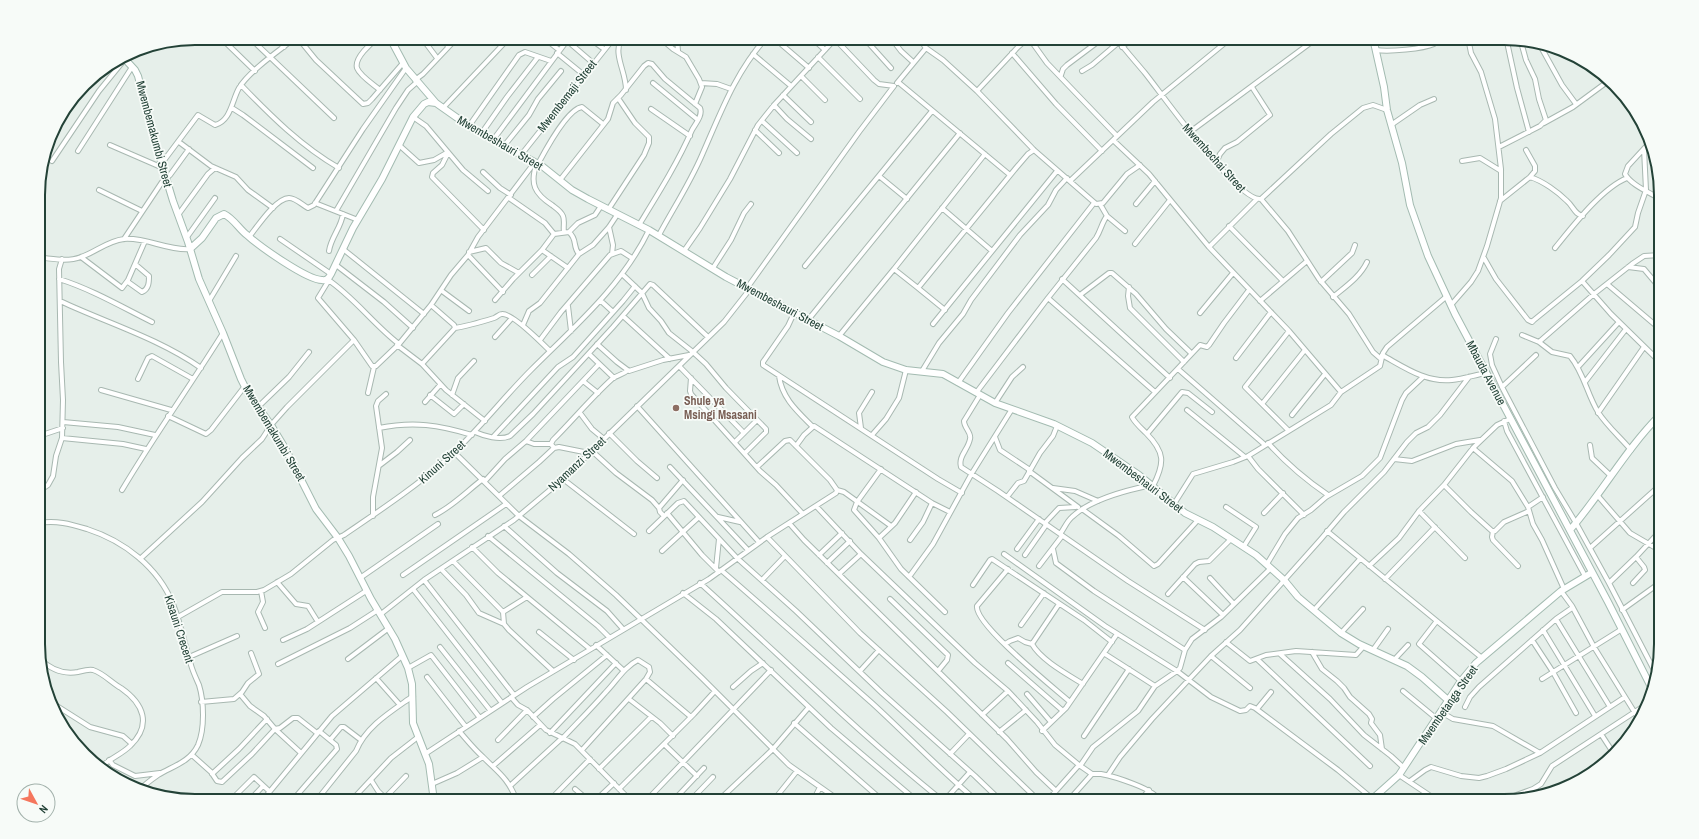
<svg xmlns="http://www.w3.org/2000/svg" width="1699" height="839" viewBox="0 0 1699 839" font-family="'Archivo Narrow',sans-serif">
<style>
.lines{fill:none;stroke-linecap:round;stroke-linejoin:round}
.stream{stroke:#8dcfd5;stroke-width:1}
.street-casing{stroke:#a8b8b1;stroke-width:6}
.secondary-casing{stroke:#a3bbb1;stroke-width:8}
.street{stroke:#fff;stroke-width:4}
.secondary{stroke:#fff;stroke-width:6}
.education-dot{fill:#8d6e63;stroke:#f7fbf8;stroke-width:1.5}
.labels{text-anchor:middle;stroke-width:3.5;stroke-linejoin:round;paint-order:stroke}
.street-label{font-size:12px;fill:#234237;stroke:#f7fbf8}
.education-label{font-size:12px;font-weight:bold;fill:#785e54;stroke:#f7fbf8;text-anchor:start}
.rim{fill:none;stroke:#234237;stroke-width:2}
</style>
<rect width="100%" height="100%" fill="#e6efea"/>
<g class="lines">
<path class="stream" d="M181 41 185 42"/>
<g class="street-casing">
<path id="street" d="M221 38 255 71
M250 38 334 118
M275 38 284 47
M298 38 316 60 363 104 368 103 372 99 403 63
M378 38C371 43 354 58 357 68 360 76 373 84 380 90
M422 38 437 58
M445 38 448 47
M544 38 559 50
M564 38 593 63
M589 38 604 49
M621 38C613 56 626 71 626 90
M660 38 673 49 686 57 699 79 702 87 695 104
M677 38 678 51
M774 38 809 68
M812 38 825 50
M864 38 891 68
M891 38 901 51 913 62
M919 38 926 48 943 60 977 91 1034 150 1096 204 1103 203 1127 174 1140 165
M1029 38 1047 63 1117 136
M1116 38C1125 50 1135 61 1145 73 1162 94 1238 202 1261 199L1331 134 1363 108 1373 105 1387 110
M1508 39 1507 42 1517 88 1529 132
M1122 47 1133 38
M1541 47 1562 85 1576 104
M1376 50C1389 52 1423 49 1434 44V38
M557 53 584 75
M1012 53 1056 104 1102 151
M753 54 791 86
M818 57 860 99
M1082 71 1092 65 1119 42
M1061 75 1063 69 1067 65 1103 38
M801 76 825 100
M415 80 423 74 457 38
M898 82 1010 175
M653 83 698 120
M701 83 717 84 731 89
M897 83 926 48
M241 85C271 116 301 146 339 168
M977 91 1018 47 1028 38
M783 95 811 122
M774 105 787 119 811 139
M232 108 243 115 313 168
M443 108 509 38
M651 109 690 136
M413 117 426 126 463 170 488 191
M762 121 797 153
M1544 123 1573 107 1607 82
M1391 125 1420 105 1434 99
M469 126 519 55 525 52 551 61
M755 130 779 153
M1190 132 1317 38
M481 134 507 97 538 57
M493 140 569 38
M1113 140 1149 174 1209 247 1289 331 1341 392
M1651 141 1628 166 1625 174C1631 185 1649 192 1660 199
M179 142 211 166 236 177 248 190 273 208
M110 145 163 168
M399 145 419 163 434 160 448 152
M504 146 529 115 538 99 561 71
M1499 147 1540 126 1546 120 1539 99 1535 79 1526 60 1521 42
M78 151 132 67
M448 153 442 165 433 173 432 177 484 230
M985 154 894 269 918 288 1016 168 1028 154 1034 150
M521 155 614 38
M52 161 99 91 125 59
M1462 161 1480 158 1501 171
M162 163 198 115 215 125C231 121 232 100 239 88 249 71 280 50 295 38
M537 163C529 184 535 194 552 205 556 208 561 211 563 216 565 221 563 227 564 232
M1216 163 1220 154 1225 148 1237 142 1270 115 1252 87
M538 164C545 151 567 109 582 107L603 124
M483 172 500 188 511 195
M879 176 907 199
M1530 177C1543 181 1558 192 1567 201 1573 206 1575 215 1583 216
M560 180 608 119 613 103 621 95 644 66 648 63 652 64 665 79 700 108C703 115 696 123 692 130 677 164 658 194 639 225
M1070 181 1153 102 1231 38
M99 190 142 211
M1261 199 1288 231 1319 279 1349 314 1373 352 1381 359
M1500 201 1530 177 1535 171V166L1526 150
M315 203 358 220
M1100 204 1107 216 1125 231
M1136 204 1155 181
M942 208 992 251
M608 210 644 155 649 143V137L635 123 618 98
M336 211 396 108 408 90 417 82
M178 215 208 174 215 168
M1229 226 1283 281
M609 227 613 245 612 254
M569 232C578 240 572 246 579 254
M554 234 569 232 578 223 595 215 601 206
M659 235C673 209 690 183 702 155 721 112 735 73 766 38
M187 237 215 198
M249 237C257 227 276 198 289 198 296 198 302 205 308 208L314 205 363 129 406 68
M124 239 162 182 170 175 189 149
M280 239 331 274
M1135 244 1170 200
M1209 247 1257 199
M1555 248C1573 226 1602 188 1627 178
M343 249 424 314
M542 250 568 268
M329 251C331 237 341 228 343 214
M684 251 700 228 730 179 758 125 774 105 836 38
M469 252 486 248 501 263 519 273
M468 255 503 292
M39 257C52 259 68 262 81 257 96 252 107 241 124 239 146 237 168 251 190 249
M81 257 122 288 128 280 145 241
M1484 258 1496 279 1528 320 1532 322 1534 320 1582 281 1609 255 1635 227 1638 213 1646 190 1644 149
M336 265 384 302 413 328
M805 266 932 111
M1628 267 1644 269 1660 288
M713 268 731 240 744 213 751 204
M622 274 642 293 649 308 661 321 669 333 693 352 706 364 726 388 766 429V432L745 453
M532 275 551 256
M59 279C91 289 122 307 152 322
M327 279C354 297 373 324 399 344
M1062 279 1170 378
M329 280 318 298 354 340 372 366H376L399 344 431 305 451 275 468 255 478 237 535 162
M1582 281 1611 314 1660 362
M128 282 142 292C149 289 149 282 149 276L135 264
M1321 282 1352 253 1355 245
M1607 284 1660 329
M1129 287 1128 296 1130 308 1184 362
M747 288 859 132 894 86 879 84 874 80 835 39
M918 288 945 310
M442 291 469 311
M1080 295 1109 273H1112L1136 294 1166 329 1191 353
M1333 297C1345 287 1360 277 1367 262
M1048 298 1155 392
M495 300 513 279 542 250 554 234 545 223 509 198
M60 301C107 323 158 338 201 368
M209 301 236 256
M601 301 613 312
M1260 301 1307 261
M1451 305 1471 282 1478 271 1487 246 1501 198V169L1495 119 1481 72 1471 53 1468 38
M568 306 571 331
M794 313 788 326 763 362V365L938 479 962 493
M1200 313 1233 273
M623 316 670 359
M808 320 960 133
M933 324 1057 171
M523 325 529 311 540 303 579 254 593 245 609 227 617 215
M455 328C468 326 481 322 494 318 497 317 499 314 502 314 512 313 542 343 550 351
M1522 335 1539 342 1552 352 1570 356C1584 373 1587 394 1598 412 1607 426 1620 437 1631 450
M839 336 894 269
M495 337 512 318
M1496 339 1490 354 1492 365 1502 387 1555 488 1576 523 1609 583 1655 672
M540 340 561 312 610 255 621 251 632 258
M1539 342 1594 294 1632 264 1644 256 1660 255
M597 344 617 362 629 371 663 360 689 355
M397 345 422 364 446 390 485 421
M589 354 614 378
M1382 355C1404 367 1426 383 1452 380 1463 379 1475 375 1486 373
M1236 358 1271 312
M422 364 455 328 454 325 431 305
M679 366 744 433
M1578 367 1619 322
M1178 369 1265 445
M922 371 939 343 963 314 971 300 1020 235 1048 205 1056 190 1067 178
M779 376C782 398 797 411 812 426
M691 378 690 391 691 394 760 471 776 485 803 514
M138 379 148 358 152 356 193 379
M583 381 598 393
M1585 382 1626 329
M958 383 1008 313 1094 203
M1502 387 1536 355
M101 390 171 410
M368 393 374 367
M976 393 1048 298 1096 238C1101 230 1102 222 1107 216
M430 395 454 414 464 404
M452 395 458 378 474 361
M980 395 964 421C964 428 972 433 970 439 968 450 958 456 961 467L998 491 1128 581 1205 630
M425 402 440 385
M995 403 1012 377 1023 367
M1262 404 1305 350
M637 406 759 542
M258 407 289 377 309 352
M1187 410 1245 457
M580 413 592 429 604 439
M1598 413 1644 347
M1292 415 1325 374
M168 416 206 434 211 430 245 386
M1504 421 1507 431 1585 576
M63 422 118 427 155 435
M379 428C414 421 439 425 472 435
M861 428 859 413 872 392
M1288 430 1245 387 1289 331
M475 432C484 436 500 441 510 436L533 414 613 327 650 284 653 285 708 337
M609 433 637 461 657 478
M1147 434 1182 392 1188 393 1212 412
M872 435 886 419 899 398 906 370
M39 436 63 428
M493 437 558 367 573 357 623 301 635 286
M995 437 1000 450 1030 470
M62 438 123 444 146 449
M526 441 534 444H551
M735 442 757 420
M1268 443C1286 463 1306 480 1328 495
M1590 445 1592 458 1611 476
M796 446 804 435 814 426 932 503 950 512
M554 448 551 444 553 440C573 420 591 398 612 379 617 375 623 375 628 370
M1473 448 1512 481 1528 507 1533 524 1542 540 1564 589
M592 451 616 473 652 500 659 508
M454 452 519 516 569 554 616 595 702 678 789 765 840 801
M1248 456 1258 469 1304 515
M1394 459 1412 461 1456 444 1480 440
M380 465 397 452 410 440
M670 467 748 550
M757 467 785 441 790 440 830 480 837 490 844 492 891 526
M881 469 857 502 854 510 879 538 901 569 945 612
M1029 471 1078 507
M563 479 634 534
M485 481 505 459 526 441 599 364
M1444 485 1471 512 1492 531H1495L1504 522 1529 511
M1153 486C1165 463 1165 452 1146 433 1141 428 1135 423 1132 417L1200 345 1207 347 1209 345 1224 323 1249 290
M1053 488 1075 491 1098 501
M122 490C154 436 190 386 223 333
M39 491 48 485 53 476 56 456 62 438 63 400 61 362 59 269 62 259
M499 496 539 462 554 448 559 447 589 453
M1598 496 1630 533 1661 551
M1007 497 1018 483 1024 481 1040 453 1053 436 1057 426
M1174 504 1193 474 1233 462 1248 456 1331 405 1341 392 1380 366 1383 353 1387 347 1447 296
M816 506 861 554 975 663 1008 691 1037 722 1055 745 1079 765 1092 774
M1226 507 1256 527 1244 546
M1528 507 1543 497
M1082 509 1119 536 1154 566 1158 564 1198 520
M1419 511 1465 558
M667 513 702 555 719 572
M1264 513 1283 493
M435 515C453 506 467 491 483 479
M373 516V497L382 448 376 406 378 401 386 394
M664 516 660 512 659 508 683 480
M718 517 740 522
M39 523C56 520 70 524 87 529 124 541 158 567 173 604 181 624 185 645 191 665 193 672 196 678 199 685 204 701 205 729 198 745 190 762 173 766 158 775 152 779 146 784 141 788
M789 523 804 540 1007 739 1036 772 1055 790
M1045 523 1059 508 1076 507
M504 526 557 573 607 611 623 629
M649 531 678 503 684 501 737 558 796 611 882 693 975 776 1001 801
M1327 531 1482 658
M1493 531 1492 537 1493 540 1518 566
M1060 534C1064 529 1067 521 1072 517 1091 499 1127 490 1152 485
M488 536 598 626 609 637
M767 537 860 633 947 712 1039 801
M879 538 895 523 916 492
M910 540 923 522 932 503
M472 547 498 573 590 649
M1590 548 1657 488
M1017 549 1039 519
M1053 549 1056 563 1094 591 1185 650
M662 551 699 517
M1004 554 1105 626 1177 671 1211 697 1240 711 1246 710 1250 706 1255 708 1338 770 1374 800
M819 555 842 533
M1025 555 1046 525
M140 559 202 502 242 458 262 439 271 425 287 407 354 340
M453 561 503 612 504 624 509 630 553 671
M827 563 850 541
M1267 564 1285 534 1298 518 1311 510 1326 497 1362 476 1380 458 1402 400 1406 393 1423 377
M1039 566 1062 536
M1369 566 1399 538 1419 511 1444 485 1473 448 1497 425 1510 419
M716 568 719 539
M441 569 466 595 479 613 504 624
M1008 569 977 606C974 624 1054 688 1070 702
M721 570C772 614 822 659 872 703 907 735 940 770 977 801
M839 574 861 554
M403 575 506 504
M909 577 933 544 972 473 1012 409
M1183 577 1223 615
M360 578 438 524
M1210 578 1234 604
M1385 579 1435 527
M424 580 514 695
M762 580 785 556
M277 582 296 604 308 606 318 622
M700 583C781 656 858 733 943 801
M1609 583 1636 557 1661 530
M1633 583 1645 570 1644 567 1636 557
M973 585 990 560 992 559 1084 620 1112 642
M413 589 502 703
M261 591 263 602 258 612 265 628
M1561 591 1572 606 1594 647 1640 721
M683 593 716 619 831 728 917 801
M1168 594 1195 564 1199 562 1209 561 1231 539
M890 599 948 655 947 660 938 671
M1059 604 1032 644C1041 660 1067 674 1083 684
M1314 610 1360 559
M1622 610 1661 582
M503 612 527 597
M381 614 424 580 514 520 563 479 724 322 750 289
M178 617 222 592H257L264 590 291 574 333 540 344 535C379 511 414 488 446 460 477 432 502 399 531 370 574 327 622 286 649 230
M1556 619 1610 707
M1436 622 1419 644 1461 681
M1021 625 1044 593
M1543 630 1595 716
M539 632 574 660
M1341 633 1363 609
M283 640 307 629 366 591
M1532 640 1553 672 1576 713
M1226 642 1250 661 1266 655 1296 651 1356 655 1364 646
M1005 644 1010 641 1018 638 1025 642 1032 644
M596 645 624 671
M440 647 490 710
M1373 650 1388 629
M1312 652 1322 669 1337 681 1344 688 1350 697 1369 714 1372 719 1371 723 1380 735 1382 749
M1105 654 1155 686
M1280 654 1330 699 1364 735 1391 756 1404 768
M1211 656 1250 688
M189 657 237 636
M39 658C50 669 62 675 78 672 82 671 88 669 93 670 103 673 112 683 121 688 144 704 152 725 130 746 122 754 111 758 102 766
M348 659 389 628
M1257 659 1370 766
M1394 660 1408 645
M1008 663 1063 711
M278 664 350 628 378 610
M408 668 431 655 480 718
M860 671 879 650
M427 677 466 727
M376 678 400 705
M646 679 691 717
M1542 679 1622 629
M733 687 751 671 763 663
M1403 691 1437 719
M240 694 250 706 264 716 275 729 301 753
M1027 694 1051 722
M511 697 518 705 527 710 546 730 575 744 631 801
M629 699 660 723 673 736
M49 701 90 727 123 736 132 744
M201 702 234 699 242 692 248 683 259 674 251 653
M1465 707 1470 697 1479 687 1556 619 1572 608
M1257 709 1271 692
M1441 712 1453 719 1493 726 1540 753
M982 715 1008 691
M533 717 553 699 607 655
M794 723 883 801
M459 731C467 740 474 749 483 757 499 773 508 778 517 801
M1042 731 1066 708 1117 634
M999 732 1026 710
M550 733 616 663
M1601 734 1614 754
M1084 736 1129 669
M562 739C576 724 591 709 605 693 616 682 624 667 638 660L649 667 650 672 646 679 582 750
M330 740 341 727H344L361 740
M498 740 527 710
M664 744 697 776
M425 754 527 687 709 579 767 537 836 493 837 490
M950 754 969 734
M192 755 211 772 217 781 222 782 252 754 275 729 280 728 293 718H298L317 733
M109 760 113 765 135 776 160 773
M493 766 540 725
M1080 766 1093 747 1138 711 1155 686 1177 671 1180 668 1185 650 1192 639 1221 617 1271 568
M599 769 651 717
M212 774 239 749 267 719
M1108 775 1120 757 1152 719 1211 656 1240 630 1321 539 1344 512 1384 472 1407 442 1416 433 1428 427 1440 415 1469 377
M1399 775 1438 801
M371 780 378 791 385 798
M1410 781 1425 770 1431 767 1461 776 1479 778 1487 776 1506 769 1540 753 1625 697
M432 784 457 773 483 757
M511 785 561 739
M575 789 589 801
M619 789 694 714 715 691
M778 796 784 801
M230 801 254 777 269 791
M249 801 263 786
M262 801 332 716 402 656
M292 801 337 749 336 745 319 731
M316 801 356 751C366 726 392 711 413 696
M351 801 391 758 418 737
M382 801 406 776
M549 801 590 759
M595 801 614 783
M646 801 771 670
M673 801 704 768
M690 801 713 777
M718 801 773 749 809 707
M755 801H767
M773 801 797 771
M813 801 820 787
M842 801 863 799 877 796
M944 801 970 772
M1047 801 1079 765
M1068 801 1092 774H1101C1112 776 1157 789 1159 801
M1140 801 1149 790
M1459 801 1462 799 1467 801
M1500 801 1533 789 1541 784 1552 766 1647 704"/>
</g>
<g class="secondary-casing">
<path id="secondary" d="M390 38 406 68 436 103
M1373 38 1384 87 1387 110 1402 163 1410 205 1428 256 1455 314 1608 602 1651 687
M123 57 135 70 138 76 156 145 173 201 188 242 199 279 223 333 241 379 248 393 271 425 285 448 316 509 338 538 349 556 371 599 395 639 408 668 412 684 413 723 429 764 434 801
M190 249 202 238 216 218 224 214C234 219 239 229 247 235 259 246 307 280 322 280 326 281 329 278 331 274L353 228 382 179 413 117 424 104 428 102 436 103 473 129 542 166 572 190 588 199 649 230 726 277 839 336 883 362 906 370 943 374 995 403 1054 424 1092 443 1139 475 1185 513 1213 527 1256 555 1284 580 1298 597 1341 633 1359 644 1407 666 1422 677 1449 701
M1570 530C1602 493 1626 449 1660 415
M1370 801 1399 775 1461 681 1476 663 1561 591 1591 573"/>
</g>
<use href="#street" class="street"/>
<use href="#secondary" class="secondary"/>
</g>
<circle class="education-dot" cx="676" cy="408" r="4"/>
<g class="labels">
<g class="street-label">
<text transform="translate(567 96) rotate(-52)" y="4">Mwembemaji Street</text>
<text transform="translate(154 134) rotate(75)" y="4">Mwembemakumbi Street</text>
<text transform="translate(500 143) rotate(30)" y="4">Mwembeshauri Street</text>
<text transform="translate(1214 158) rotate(48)" y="4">Mwembechai Street</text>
<text transform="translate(780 305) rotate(28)" y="4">Mwembeshauri Street</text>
<text transform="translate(1486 373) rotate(62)" y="4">Mbauda Avenue</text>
<text transform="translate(274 433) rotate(59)" y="4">Mwembemakumbi Street</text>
<text transform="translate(442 462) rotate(-42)" y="4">Kinuni Street</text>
<text transform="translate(577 464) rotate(-43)" y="4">Nyamanzi Street</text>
<text transform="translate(1143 481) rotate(37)" y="4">Mwembeshauri Street</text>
<text transform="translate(179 629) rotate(72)" y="4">Kisauni Crecent</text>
<text transform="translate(1448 705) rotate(-55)" y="4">Mwembetanga Street</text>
</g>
<g class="education-label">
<text x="684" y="405">Shule ya<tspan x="684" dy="14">Msingi Msasani</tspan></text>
</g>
</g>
<path d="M0 0H1699V839H0ZM195 45H1504A150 150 0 0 1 1654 195V644A150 150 0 0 1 1504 794H195A150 150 0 0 1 45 644V195A150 150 0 0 1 195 45Z" fill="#f7fbf8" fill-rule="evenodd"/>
<path class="rim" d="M195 45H1504A150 150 0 0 1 1654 195V644A150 150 0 0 1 1504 794H195A150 150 0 0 1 45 644V195A150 150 0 0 1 195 45Z"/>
<g transform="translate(36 803) rotate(130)"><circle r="19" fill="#f7fbf8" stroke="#a2b1ab"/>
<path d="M0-3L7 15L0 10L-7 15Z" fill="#f5765d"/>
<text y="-6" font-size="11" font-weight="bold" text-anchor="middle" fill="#234237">N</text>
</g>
</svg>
